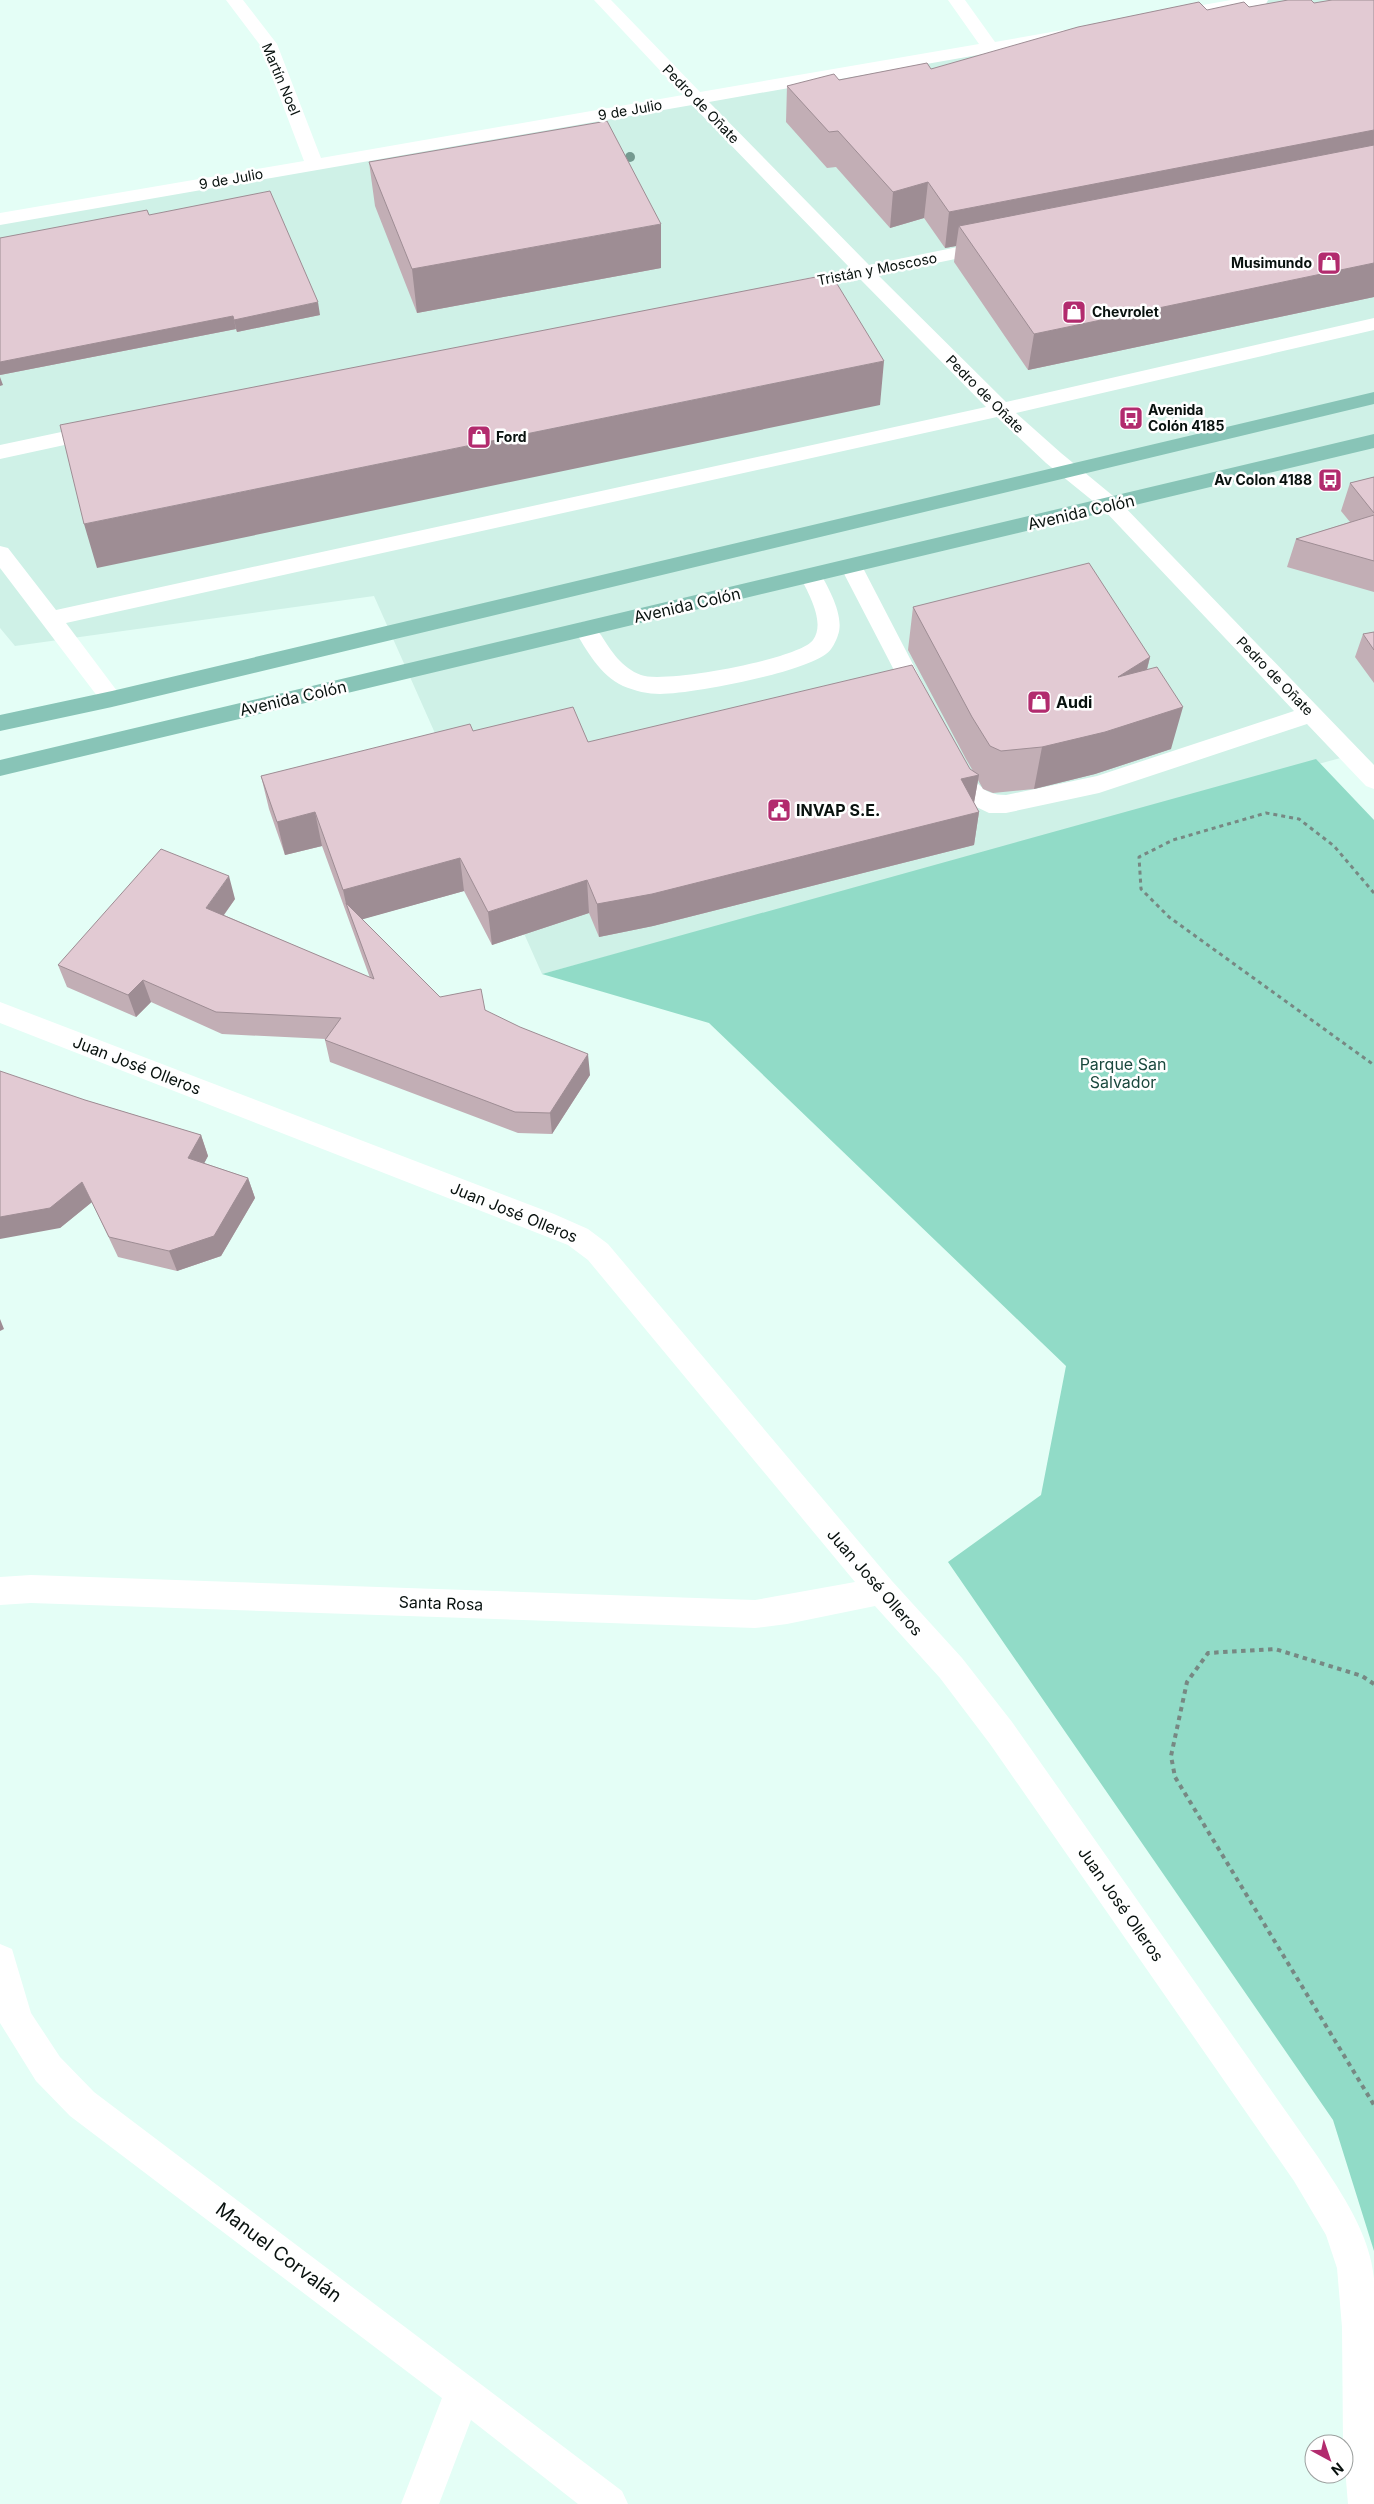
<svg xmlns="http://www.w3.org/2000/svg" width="1374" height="2504" viewBox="0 0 1374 2504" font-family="Inter,sans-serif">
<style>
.built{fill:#cff1e7}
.green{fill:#91dbc7}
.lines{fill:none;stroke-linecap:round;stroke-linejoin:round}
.path-far1{stroke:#778883;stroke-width:3;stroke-dasharray:4 4;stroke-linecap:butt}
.path{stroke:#778883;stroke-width:4;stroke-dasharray:4.5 4.5;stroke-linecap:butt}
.minor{fill:#fff;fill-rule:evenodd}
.major{fill:#88c4b7;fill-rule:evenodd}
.tree{fill:#749a90}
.wall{fill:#c2aeb5}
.shaded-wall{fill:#9e8d94}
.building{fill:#e2cad3;stroke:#9e8d94}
.labels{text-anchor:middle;stroke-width:5;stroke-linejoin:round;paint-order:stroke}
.far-street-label{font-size:14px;fill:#08110e;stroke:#fff}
.far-poi-label{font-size:14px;font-weight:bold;fill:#08110e;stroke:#fff;text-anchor:start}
.street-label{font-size:16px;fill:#08110e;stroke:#fff}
.poi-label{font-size:16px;font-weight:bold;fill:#08110e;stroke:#fff;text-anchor:start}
.park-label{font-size:16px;fill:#19483d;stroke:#fff}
.near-street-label{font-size:19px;fill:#08110e;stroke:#fff}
</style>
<rect width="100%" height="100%" fill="#e4fef6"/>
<path class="built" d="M1248 0H1374V768L1359 753 542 974 374 596 15 646 0 628V223Z"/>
<path class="green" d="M1316 759 1374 820V2251L1333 2120 948 1562 1041 1495 1066 1366 709 1023 542 974Z"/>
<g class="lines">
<path class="path-far1" d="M1374 893 1334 846 1299 819 1266 813 1173 840 1139 857 1141 889 1169 917 1374 1065"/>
<path class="path" d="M1374 1684 1362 1676 1275 1649 1208 1653 1187 1682 1171 1756 1175 1777 1374 2105"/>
<path class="minor" d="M226 0H243L277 44 321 158 683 95 594 0H611L700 92 979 44 948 0H965L995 42 1063 30 1069 31 1072 35 1069 39 1063 40 709 102 869 265 992 240 999 242 1002 246 999 250 878 275 1006 402 1374 318V330L1016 413 1061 453 1118 500 1374 765V789L1366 786 1307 724 1099 793 1006 813H989L966 802 943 765 947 759 955 757 963 759C976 780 979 795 1006 795L1097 776 1294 711 1104 510 1046 463 997 417 66 623 123 699 120 705 112 707 104 705 0 568V546L8 548 56 610 986 407 860 279 797 292 790 290 787 286 790 282 851 269 692 105 0 225V213L304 161 260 45Z
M1231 0H1268L1266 4 1260 5 1169 21 1163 20 1160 16 1163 12 1169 11Z
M99 424 106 426 109 431 106 436 0 459V445Z
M851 559 859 561 862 566 932 701 929 707 921 709 913 707 910 701 840 566 843 561Z
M811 569 819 571C828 587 845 616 838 635 836 641 832 650 826 654 801 673 693 694 660 694 648 694 635 691 623 686 600 675 586 650 574 629L577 624C582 622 587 620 592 623 595 625 598 632 601 635 611 651 622 668 641 675 663 684 800 659 813 640 826 622 808 593 800 576L803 571Z
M0 1002 554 1214 588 1229 608 1244 892 1581 962 1658 1012 1722 1318 2157C1342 2194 1370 2234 1374 2279V2504H1348L1343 2444 1342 2327 1337 2268 1326 2235 1294 2181 990 1744 940 1678 875 1606 787 1624 755 1628 31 1603 0 1605V1577L31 1575 755 1600 855 1582 588 1260 568 1245 0 1023Z
M0 1944 12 1949 31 2013 60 2057 94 2092 622 2491 628 2504H578L471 2420 439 2504H401L442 2398 70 2116 36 2081 0 2023Z"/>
<path class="major" d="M1374 392V404L112 707 0 731V715L112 691Z
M1374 434V448L0 776V760Z"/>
</g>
<circle class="tree" cx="630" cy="157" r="5"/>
<path class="wall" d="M1374 0V297L1028 370 954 262 956 246 945 248 924 218 890 228 836 167 827 168 786 122 787 86 931 69 1207 10Z
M369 162 661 268 417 313 375 206Z
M149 215 320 315 237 332 236 329 0 375V238Z
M1374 477V592L1287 567 1296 539 1350 522 1341 511 1350 483Z
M913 607 1150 657 1147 670 1171 749 1095 774 1034 789 993 793 983 789 978 780 974 803 979 812 974 845 653 926 599 937 589 913 492 945 464 891 362 919 440 997 485 1010 590 1075 552 1134 518 1133 330 1062 325 1040 326 1039 222 1034 151 1002 136 1017 67 987 58 965 235 899 224 915 370 978 322 846 285 855 269 809 261 776 473 731 588 742 970 769 973 771 966 759 908 650Z
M1374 632V683L1355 657 1363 634Z
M85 1100 201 1135 208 1156 204 1163 248 1178 255 1198 221 1256 177 1271 118 1257 92 1202 60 1228Z"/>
<path class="shaded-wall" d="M1374 130V164L959 226 956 246 945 248 949 212Z
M928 182 924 218 890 228 893 192Z
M661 224V268L417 313 412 269Z
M1374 263V297L1028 370 1034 334Z
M318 302 320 315 237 332 234 320Z
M233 316 236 329 0 375V362Z
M884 361 880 405 97 568 84 524Z
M0 377 3 385 0 386Z
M1150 657 1139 699 1118 677Z
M1183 707 1171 749 1095 774 1034 789 1042 747Z
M979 775 973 808 961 779Z
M315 812 322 846 285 855 277 822Z
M979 812 974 845 653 926 599 937 597 904Z
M460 858 464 891 353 922 346 903 350 922 343 890Z
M229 876 235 899 213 930 206 908Z
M587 880 589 913 492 945 488 912Z
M143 980 151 1002 136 1017 128 995Z
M588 1054 590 1075 552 1134 550 1113Z
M201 1135 208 1156 196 1179 188 1158Z
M248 1178 255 1198 221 1256 177 1271 169 1251Z
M82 1182 92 1202 60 1228 0 1239V1217Z
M0 1319 4 1329 0 1331Z"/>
<path class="building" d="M1288 0H1311L1314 3 1332 0H1374V130L949 212 928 182 893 192 838 131 829 132 787 86 834 74 839 80 927 63 931 69 1078 27 1199 2 1207 10 1244 2 1249 7Z
M607 121 661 224 412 269 369 162Z
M1374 145V263L1034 334 959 226Z
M270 191 318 302 234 320 233 316 0 362V238L147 210 149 215Z
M831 274 884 361 84 524 60 425Z
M1374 477V513L1350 483Z
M1374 515V561L1296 539Z
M1089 563 1150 657 1118 677 1157 667 1183 707 1105 732 1042 747 1001 751 990 746 972 717 913 607Z
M1374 632V650L1363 634Z
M912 665 970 769 979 775 961 779 979 812 652 894 597 904 587 880 488 912 460 858 343 890 315 812 277 822 261 776 470 724 473 731 573 707 588 742Z
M161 849 229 876 206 908 374 979 346 903 440 997 481 989 485 1010 520 1027 588 1054 550 1113 515 1112 325 1040 341 1018 216 1012 143 980 128 995 58 965Z
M0 1071 85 1100 201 1135 188 1158 248 1178 214 1236 169 1251 109 1237 82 1182 50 1208 0 1217Z"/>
<defs>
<g id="shop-square" transform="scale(1.25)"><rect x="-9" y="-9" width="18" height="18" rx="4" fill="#b22b6e" stroke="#fff"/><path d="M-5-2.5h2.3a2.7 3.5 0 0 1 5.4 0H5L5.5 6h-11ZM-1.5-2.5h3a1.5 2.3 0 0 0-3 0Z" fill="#fff"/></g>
<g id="bus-square" transform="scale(1.25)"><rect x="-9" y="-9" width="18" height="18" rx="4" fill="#b22b6e" stroke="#fff"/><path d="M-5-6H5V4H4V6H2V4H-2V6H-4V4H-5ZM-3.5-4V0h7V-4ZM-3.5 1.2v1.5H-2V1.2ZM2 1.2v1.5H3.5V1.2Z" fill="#fff"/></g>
<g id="civic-square" transform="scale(1.25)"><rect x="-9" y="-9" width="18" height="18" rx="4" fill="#b22b6e" stroke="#fff"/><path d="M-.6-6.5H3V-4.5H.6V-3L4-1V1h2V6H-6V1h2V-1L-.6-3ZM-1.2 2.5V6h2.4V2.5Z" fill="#fff"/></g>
</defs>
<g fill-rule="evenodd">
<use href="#shop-square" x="1329" y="263"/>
<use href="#shop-square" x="1074" y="312"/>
<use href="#bus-square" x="1131" y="418"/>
<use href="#shop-square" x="479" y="437"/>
<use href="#bus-square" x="1330" y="480"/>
<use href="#shop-square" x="1039" y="702"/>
<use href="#civic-square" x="779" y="810"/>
</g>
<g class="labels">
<g class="far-street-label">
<text transform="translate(281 79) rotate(67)" y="5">Martín Noel</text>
<text transform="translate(701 104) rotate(46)" y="5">Pedro de Oñate</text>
<text transform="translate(630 110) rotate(-10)" y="5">9 de Julio</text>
<text transform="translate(231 179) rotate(-10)" y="5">9 de Julio</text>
<text transform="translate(877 269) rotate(-11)" y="5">Tristán y Moscoso</text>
<text transform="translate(985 394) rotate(45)" y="5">Pedro de Oñate</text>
<text transform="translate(1275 676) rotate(46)" y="5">Pedro de Oñate</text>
</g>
<g class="far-poi-label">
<text x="1312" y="268" text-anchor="end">Musimundo</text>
<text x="1092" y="317">Chevrolet</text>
<text x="1148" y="415">Avenida<tspan x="1148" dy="16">Colón 4185</tspan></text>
<text x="496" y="442">Ford</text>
<text x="1312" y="485" text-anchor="end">Av Colon 4188</text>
</g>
<g class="street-label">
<text transform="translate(1081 512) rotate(-13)" y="6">Avenida Colón</text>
<text transform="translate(687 605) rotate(-13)" y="6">Avenida Colón</text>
<text transform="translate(293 698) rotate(-13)" y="6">Avenida Colón</text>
<text transform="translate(137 1065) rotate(21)" y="6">Juan José Olleros</text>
<text transform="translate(514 1212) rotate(22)" y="6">Juan José Olleros</text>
<text transform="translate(875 1582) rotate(49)" y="6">Juan José Olleros</text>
<text transform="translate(441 1603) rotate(2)" y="6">Santa Rosa</text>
<text transform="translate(1121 1904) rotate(55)" y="6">Juan José Olleros</text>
</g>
<g class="poi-label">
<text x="1056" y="708">Audi</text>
<text x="796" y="816">INVAP S.E.</text>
</g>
<g class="park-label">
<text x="1123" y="1070">Parque San<tspan x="1123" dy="18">Salvador</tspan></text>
</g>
<g class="near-street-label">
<text transform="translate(279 2252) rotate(37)" y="7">Manuel Corvalán</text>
</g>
</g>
<g transform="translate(1329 2459) rotate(140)"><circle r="24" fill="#ffffff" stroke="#9ca09f"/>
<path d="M0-4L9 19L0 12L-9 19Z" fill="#b22b6e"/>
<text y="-8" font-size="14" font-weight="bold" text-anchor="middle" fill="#08110e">N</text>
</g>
</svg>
